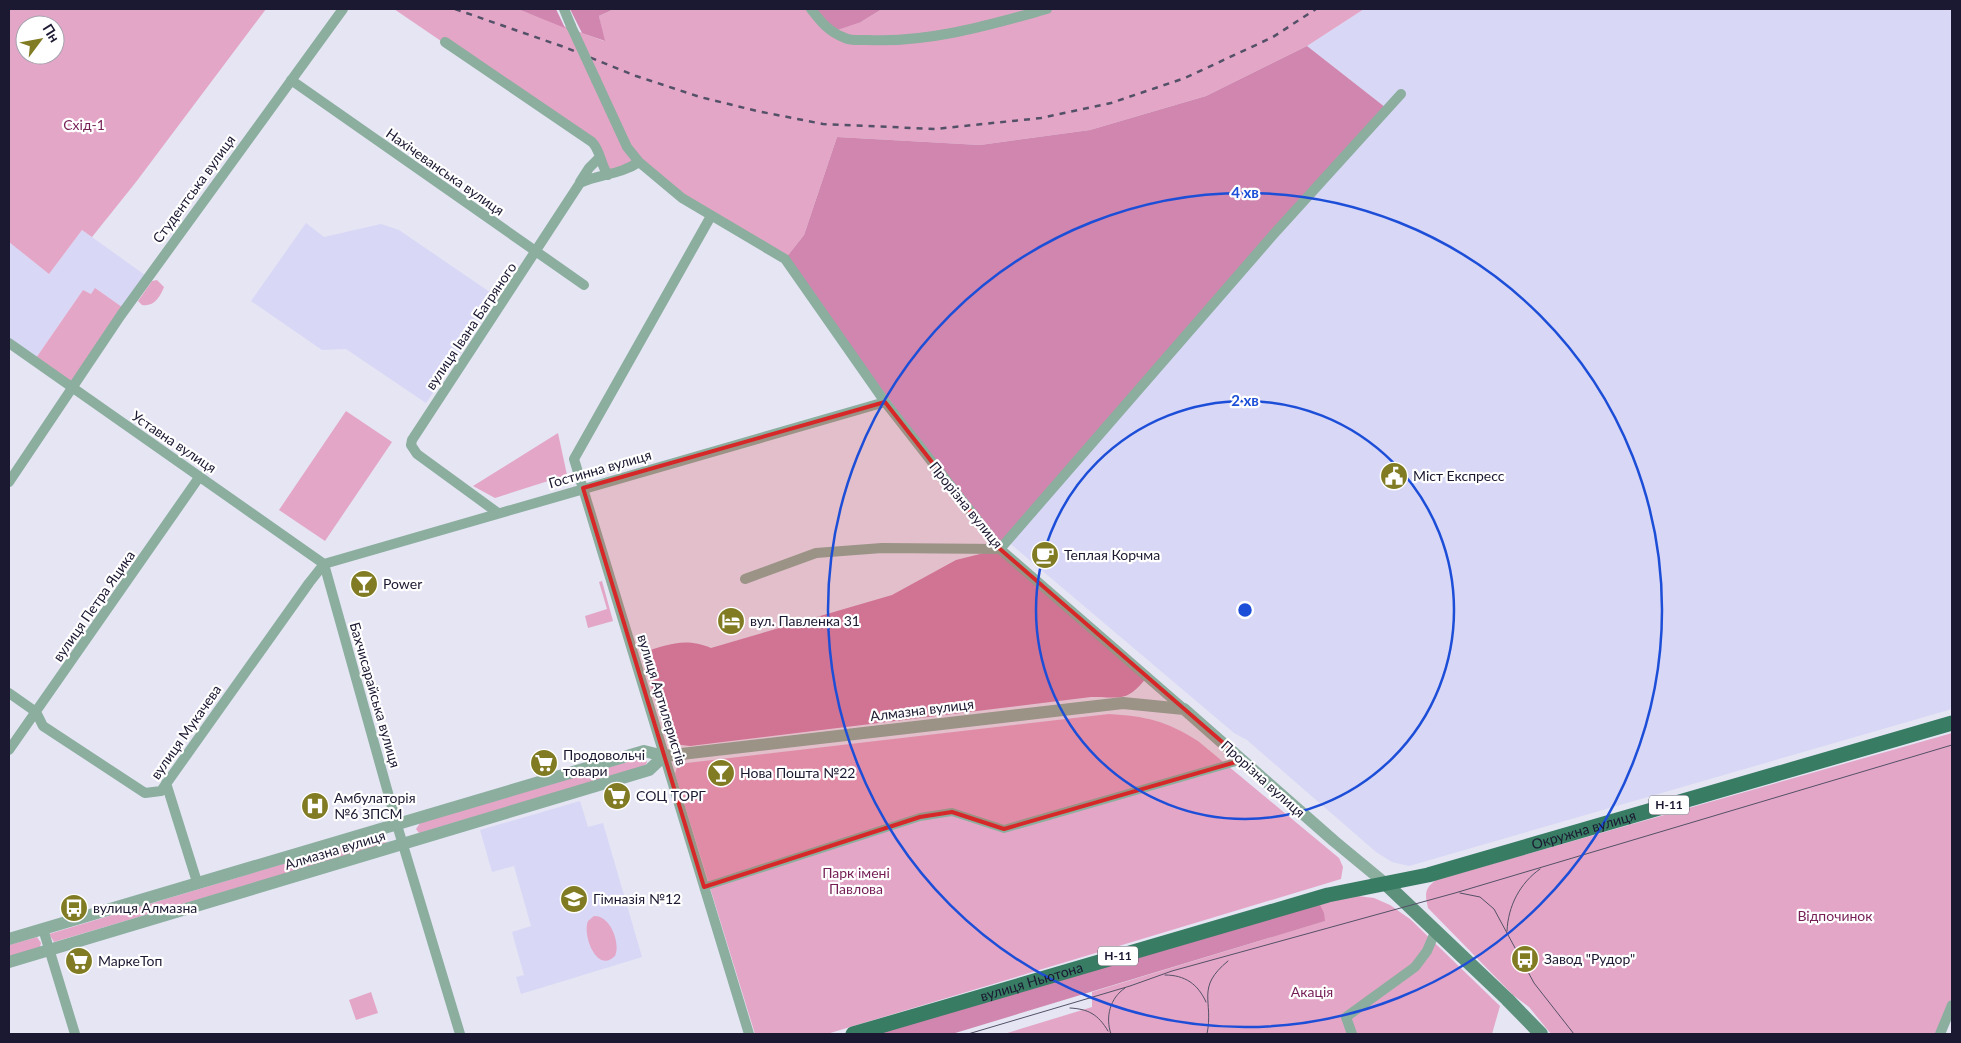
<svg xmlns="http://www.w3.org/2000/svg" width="1961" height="1043" viewBox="0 0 1961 1043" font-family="Lato,sans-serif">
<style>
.built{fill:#d8d7f6}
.green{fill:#e4a6c7;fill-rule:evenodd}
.forest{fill:#d086ae}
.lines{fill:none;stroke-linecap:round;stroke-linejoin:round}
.pedestrian{stroke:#8bae9e;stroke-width:8}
.minor{stroke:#8bae9e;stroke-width:10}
.tertiary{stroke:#8bae9e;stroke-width:12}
.secondary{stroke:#5d917c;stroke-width:14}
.primary{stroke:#377c63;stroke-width:15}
.tram{stroke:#535167;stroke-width:1}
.rail{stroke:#535167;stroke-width:2.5;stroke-dasharray:6 6;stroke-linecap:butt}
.minor-bridge{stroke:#8bae9e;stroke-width:10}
.marked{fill:#d62828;fill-opacity:0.2;stroke:#d62828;stroke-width:4;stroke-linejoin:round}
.ring{fill:none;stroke:#1d4ed8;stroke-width:2.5}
.labels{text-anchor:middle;stroke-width:4.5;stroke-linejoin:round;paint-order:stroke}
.shield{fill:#fff;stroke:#5f5d6f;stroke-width:1}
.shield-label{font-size:12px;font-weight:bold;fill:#1b1831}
.park-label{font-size:14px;fill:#751e55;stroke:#fff}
.street-label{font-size:14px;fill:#1b1831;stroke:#fff}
.poi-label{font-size:14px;fill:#1b1831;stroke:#fff;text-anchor:start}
.centre{fill:#1d4ed8;stroke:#fff;stroke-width:2.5}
.ring-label{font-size:15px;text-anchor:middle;font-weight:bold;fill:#1d4ed8;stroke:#fff;stroke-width:4.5;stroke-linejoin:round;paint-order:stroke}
</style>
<rect width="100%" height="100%" fill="#e5e5f4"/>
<path class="built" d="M1364 9H1952V709L1409 866 1392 862 1376 852 1247 740 1234 733 1007 541 1390 111 1307 46Z
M306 223 324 237 381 224 399 230 497 297 426 403 346 349 322 350 251 301Z
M82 230 145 275 122 307 96 289 91 294 83 290 36 358 9 338V242L49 274Z
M580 801 588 827 603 823 642 957 521 994 516 977 524 975 512 932 531 926 514 866 492 872 480 830Z"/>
<path class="green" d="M9 9H266L136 182 92 237 82 230 49 274 9 242ZM25 25H55V55H25Z
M394 9H518L604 41 599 16 614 9H811L861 22 882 9H1364L1307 46 1206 96 1090 130 980 145 837 137 804 235 785 259 711 216 639 162 608 175 598 148Z
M157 280 164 287C160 297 154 307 142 305L138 301 152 281Z
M95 288 122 307 72 382 36 358 83 290 91 294Z
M346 411 392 442 325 541 279 510Z
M558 433 567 475 495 498 473 486Z
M602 581 613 621 588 628 585 616 607 609 599 582Z
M1109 714C1145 716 1167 721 1198 741L1339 858 1343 867 1341 879 827 1034H755L675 774 678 764Z
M1952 733V997L1937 1034H1551L1529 1007 1513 995 1428 908C1425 894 1424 889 1436 880Z
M644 757 647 762 645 766 419 833 416 829 420 823Z
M383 834 387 837 386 844 54 942 49 934Z
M1358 896 1374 898 1390 905 1410 919 1500 1006 1492 1034H1004L1092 1007V992L1324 921 1319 903Z
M594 916C610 915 621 943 615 956 597 974 582 935 588 921Z
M37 937 41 943 40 947 9 957V945Z
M371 992 378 1013 356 1020 349 1000Z"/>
<path class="forest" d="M518 9H556L565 28Z
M570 9H614L599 16 605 41 582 33Z
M811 9H882L861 22 831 32Z
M1307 46 1390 111 1273 235 1000 549 1148 676C1126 703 1123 697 1091 697L690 746 673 744 665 732 641 653C668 645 684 637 711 648L892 595 956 560 1000 549 785 259 804 235 837 137 980 145 1090 130 1206 96Z
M1319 903 1324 913 1325 921 952 1034H869Z"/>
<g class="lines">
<path class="pedestrian" d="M704 887 920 817 952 812 1004 829 1243 760"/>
<path class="minor" d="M564 9 571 26
M811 9C821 22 829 32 845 38 851 41 860 40 868 40 929 43 989 25 1047 9
M445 42 592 142C601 151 600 164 608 175
M291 80 584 285
M596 80 627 147 639 162 682 198 785 259 885 402 1000 549 1184 709
M580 182 589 168 600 157
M711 216 574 459 749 1034
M9 343 324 564
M9 482 121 315 343 9
M498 513 417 454 411 445 412 440 580 183C599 174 620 175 639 162
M324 564 397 825 460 1034
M745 579 816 553 882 548 1000 549 1273 235 1401 94
M9 693 36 712 43 726 145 793 161 791 309 583 324 564 885 402
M9 750 200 476
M166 783 197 882
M43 929 75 1034
M1352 1034 1346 1017 1415 967 1427 951 1436 930
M1940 1034 1952 1005"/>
<path class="tertiary" d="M9 939 644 751 664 756 1123 703 1184 709 1334 841 1386 884
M9 962 649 770 664 756"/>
<path class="secondary" d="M1386 884 1507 999 1541 1034"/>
<path class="primary" id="s1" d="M853 1034 1328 895 1428 875 1952 723"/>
<path class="tram" d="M1460 893 1480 897 1494 909 1534 983 1574 1034
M1507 931C1508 906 1520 883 1540 869
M1165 975C1185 975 1198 984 1206 1002
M1070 1008C1088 1009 1098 1014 1108 1031
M968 1034 1130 986 1172 971 1455 893 1952 745
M1111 1034C1105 1017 1110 998 1125 988
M1207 1034C1214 1000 1195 988 1228 961"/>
<path class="rail" d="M455 9 564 47 636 76 700 97 757 111 823 124 935 129 1041 118 1111 103 1185 78 1273 37 1316 9"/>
<path class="minor-bridge" d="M571 26 596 80"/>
</g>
<path class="marked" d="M885 402 1000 549 1243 760 1004 829 952 812 920 817 704 887 583 488Z"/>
<g class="ring">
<circle cx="1245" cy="610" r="209"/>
<circle cx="1245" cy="610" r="417"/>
</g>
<defs>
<g id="civic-disc" transform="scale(1.4375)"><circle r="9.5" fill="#817c23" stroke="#fff"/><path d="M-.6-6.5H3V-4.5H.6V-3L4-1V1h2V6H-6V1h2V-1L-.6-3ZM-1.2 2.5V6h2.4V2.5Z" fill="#fff"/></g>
<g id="cafe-disc" transform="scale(1.4375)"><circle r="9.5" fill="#817c23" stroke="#fff"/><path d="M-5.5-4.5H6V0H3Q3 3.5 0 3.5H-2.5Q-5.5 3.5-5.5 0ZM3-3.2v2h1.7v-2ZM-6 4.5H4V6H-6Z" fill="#fff"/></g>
<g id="bar-disc" transform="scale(1.4375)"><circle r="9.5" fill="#817c23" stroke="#fff"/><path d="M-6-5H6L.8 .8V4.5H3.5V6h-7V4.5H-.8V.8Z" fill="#fff"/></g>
<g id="hotel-disc" transform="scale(1.4375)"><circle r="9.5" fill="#817c23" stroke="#fff"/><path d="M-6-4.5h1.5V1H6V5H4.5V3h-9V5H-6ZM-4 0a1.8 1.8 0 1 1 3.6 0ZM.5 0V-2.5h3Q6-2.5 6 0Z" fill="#fff"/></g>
<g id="supermarket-disc" transform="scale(1.4375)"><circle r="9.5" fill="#817c23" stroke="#fff"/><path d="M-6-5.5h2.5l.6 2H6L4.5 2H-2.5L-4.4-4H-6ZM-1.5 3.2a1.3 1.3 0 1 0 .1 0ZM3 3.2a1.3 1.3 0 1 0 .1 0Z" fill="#fff"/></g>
<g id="hospital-disc" transform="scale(1.4375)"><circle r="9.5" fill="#817c23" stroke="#fff"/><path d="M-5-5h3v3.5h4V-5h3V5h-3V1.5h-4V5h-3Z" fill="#fff"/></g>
<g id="school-disc" transform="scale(1.4375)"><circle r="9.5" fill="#817c23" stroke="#fff"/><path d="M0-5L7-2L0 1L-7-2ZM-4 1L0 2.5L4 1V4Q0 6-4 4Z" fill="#fff"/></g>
<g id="bus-disc" transform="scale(1.4375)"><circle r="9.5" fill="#817c23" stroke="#fff"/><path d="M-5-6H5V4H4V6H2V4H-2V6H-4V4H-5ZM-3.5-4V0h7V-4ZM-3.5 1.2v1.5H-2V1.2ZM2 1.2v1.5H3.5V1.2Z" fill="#fff"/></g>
</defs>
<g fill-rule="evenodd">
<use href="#civic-disc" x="1394" y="476"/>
<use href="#cafe-disc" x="1045" y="555"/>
<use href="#bar-disc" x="364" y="584"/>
<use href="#hotel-disc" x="731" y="621"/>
<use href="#supermarket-disc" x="544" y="763"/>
<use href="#bar-disc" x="721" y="773"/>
<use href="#supermarket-disc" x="617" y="796"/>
<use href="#hospital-disc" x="315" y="806"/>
<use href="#school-disc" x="574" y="899"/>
<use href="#bus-disc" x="74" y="908"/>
<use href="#bus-disc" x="1525" y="959"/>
<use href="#supermarket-disc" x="79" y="961"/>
</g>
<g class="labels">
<g class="shield">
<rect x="1649" y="795.5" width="40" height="19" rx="4"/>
<rect x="1098" y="946.5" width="40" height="19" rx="4"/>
</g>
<g class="shield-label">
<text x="1669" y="809">Н-11</text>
<text x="1118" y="960">Н-11</text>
</g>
<g class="park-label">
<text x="84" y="130">Схід-1</text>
<text x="856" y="878">Парк імені<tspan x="856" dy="16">Павлова</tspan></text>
<text x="1835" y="921">Відпочинок</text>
<text x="1312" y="997">Акація</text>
</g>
<g class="street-label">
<text transform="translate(445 172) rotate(35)" y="5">Нахічеванська вулиця</text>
<text transform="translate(194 189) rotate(-54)" y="5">Студентська вулиця</text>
<text transform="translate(471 326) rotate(-56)" y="5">вулиця Івана Багряного</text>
<text transform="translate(174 442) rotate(34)" y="5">Уставна вулиця</text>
<text transform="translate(600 469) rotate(-16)" y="5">Гостинна вулиця</text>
<text transform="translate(966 505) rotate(51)" y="5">Прорізна вулиця</text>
<text transform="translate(94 606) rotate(-55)" y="5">вулиця Петра Яцика</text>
<text transform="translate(375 695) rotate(74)" y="5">Бахчисарайська вулиця</text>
<text transform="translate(662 700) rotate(73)" y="5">вулиця Артилеристів</text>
<text transform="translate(922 710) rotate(-7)" y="5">Алмазна вулиця</text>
<text transform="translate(186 732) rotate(-55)" y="5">вулиця Мукачева</text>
<text transform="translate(1263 779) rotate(42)" y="5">Прорізна вулиця</text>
<text dy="5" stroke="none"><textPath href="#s1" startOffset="759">Окружна вулиця</textPath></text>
<text transform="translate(335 850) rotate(-17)" y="5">Алмазна вулиця</text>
<text dy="5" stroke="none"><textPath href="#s1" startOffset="186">вулиця Ньютона</textPath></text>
</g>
<g class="poi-label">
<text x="1413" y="481">Міст Експресс</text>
<text x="1064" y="560">Теплая Корчма</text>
<text x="383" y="589">Power</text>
<text x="750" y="626">вул. Павленка 31</text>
<text x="563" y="760">Продовольчі<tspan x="563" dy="16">товари</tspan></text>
<text x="740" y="778">Нова Пошта №22</text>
<text x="636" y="801">СОЦ ТОРГ</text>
<text x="334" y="803">Амбулаторія<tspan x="334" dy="16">№6 ЗПСМ</tspan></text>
<text x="593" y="904">Гімназія №12</text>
<text x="93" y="913">вулиця Алмазна</text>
<text x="1544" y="964">Завод "Рудор"</text>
<text x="98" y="966">МаркеТоп</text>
</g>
</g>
<circle cx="1245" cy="610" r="8" class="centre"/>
<g class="ring-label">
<text x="1245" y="198">4 хв</text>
<text x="1245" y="406">2 хв</text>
</g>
<rect width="1961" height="1043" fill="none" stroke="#1b1831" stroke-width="20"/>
<g transform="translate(40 40) rotate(58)"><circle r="24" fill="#ffffff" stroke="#a4a3ad"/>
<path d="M0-4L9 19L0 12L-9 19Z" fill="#817c23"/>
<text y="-8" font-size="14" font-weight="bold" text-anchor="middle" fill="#1b1831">Пн</text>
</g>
</svg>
